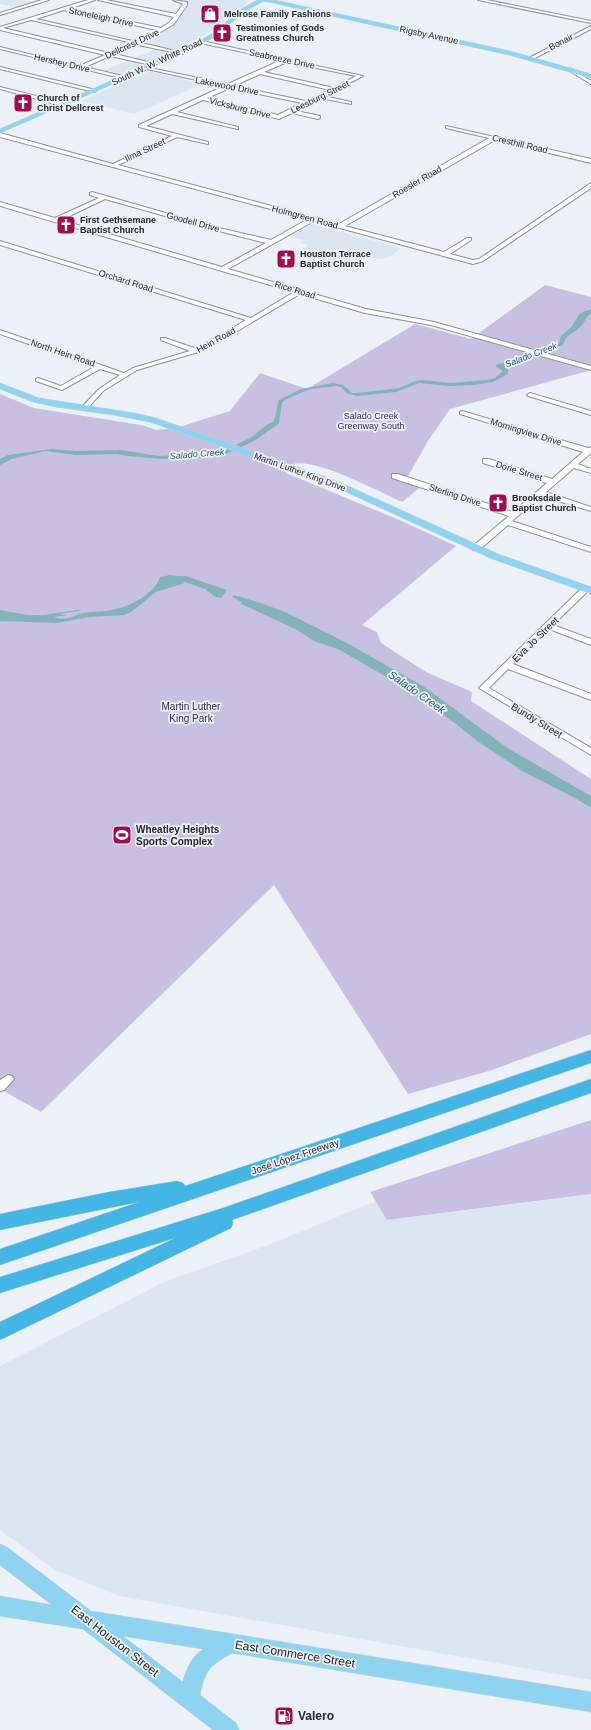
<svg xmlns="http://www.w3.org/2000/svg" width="591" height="1730" viewBox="0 0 591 1730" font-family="Helvetica,sans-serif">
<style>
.built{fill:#dce6f2}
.green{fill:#c8c0e1}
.water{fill:#83b3b9}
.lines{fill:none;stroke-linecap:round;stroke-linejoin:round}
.river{fill:#83b3b9;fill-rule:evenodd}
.minor-casing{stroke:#8b9095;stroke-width:2}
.major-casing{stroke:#cfcfcf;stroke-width:1}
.highway-casing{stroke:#cfcfcf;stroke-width:1}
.minor{fill:#fff;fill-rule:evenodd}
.major{fill:#8ed3f0;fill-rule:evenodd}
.highway{fill:#43b6e6;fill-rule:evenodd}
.labels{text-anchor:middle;stroke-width:3.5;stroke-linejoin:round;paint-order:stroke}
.far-poi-label{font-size:9px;font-weight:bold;fill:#232527;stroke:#ecf1f7;text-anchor:start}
.far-street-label{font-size:9px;fill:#232527;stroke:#ecf1f7}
.far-water-label{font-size:9px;font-style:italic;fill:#1d5e67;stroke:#ecf1f7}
.far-park-label{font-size:9px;fill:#2f1f4d;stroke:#ecf1f7}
.street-label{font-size:10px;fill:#232527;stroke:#ecf1f7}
.park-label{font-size:10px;fill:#2f1f4d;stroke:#ecf1f7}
.poi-label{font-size:10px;font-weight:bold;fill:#232527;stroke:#ecf1f7;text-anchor:start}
.water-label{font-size:11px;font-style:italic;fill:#1d5e67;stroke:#ecf1f7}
.near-street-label{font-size:12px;fill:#232527;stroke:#ecf1f7}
.near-poi-label{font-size:12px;font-weight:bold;fill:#232527;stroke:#ecf1f7;text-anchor:start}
</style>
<rect width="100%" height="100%" fill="#ecf1f7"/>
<path class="built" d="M0 0H22L35 3 18 8 0 4Z
M180 0H244L248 3 219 26 172 54 150 64 132 59 156 49 141 45 176 23 190 4 188 2Z
M130 60 148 64 123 75 104 70Z
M149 71 202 84 134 114 81 101Z
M312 224 356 236 401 248 390 256 382 259 344 255 333 262 297 252 308 245 299 243 302 240 289 237Z
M591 1194V1680L119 1596 55 1570 0 1530V1366L164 1282 268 1245 376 1201 388 1220Z"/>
<path class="green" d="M545 285 591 297V370L450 409 428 441 407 478 422 486 402 502C380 492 316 458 293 464 289 465 287 469 286 473L397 519 456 546 362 625 377 632 381 643 426 672 472 692 471 701 591 779V1034L489 1071 408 1094 274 885 41 1112 0 1089V394L34 408 141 425 157 430 176 428 230 411 260 373 307 389 415 324 471 339Z
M591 1120V1194L387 1220 370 1192Z"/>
<path class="water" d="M591 309V314C585 317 585 322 581 326 573 335 567 332 563 345L508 365V374L493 382 474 385 448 386 419 383 396 392 357 396 348 394 341 387 337 386 310 389 285 400 282 403 279 423 277 425 254 441 228 453 211 457 162 459 127 456 117 454 76 455 46 451 12 459 0 465V459L8 455 52 449 76 451 121 450 159 456 215 453 223 451 250 438 268 424 273 422C277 415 276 408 279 400L301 389 333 383 343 385 352 393H357L399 388 413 382 422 380 451 383 487 380 495 378 503 371 496 367V365L519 358 521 355 556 345 559 343 561 336 572 326 580 313Z
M170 575 187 577 227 590 221 598 216 597 207 591 206 587 194 581 184 580V583L182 584 156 592 131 612 124 615 89 617 57 623 0 621V610L27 615H44L83 609 78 611 59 614 67 615 54 617C65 622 74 615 84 613 91 611 98 612 105 611 125 609 153 597 160 577Z
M234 595 258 602 285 612 345 642 393 669 423 686 509 749 591 796V808L575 798 524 772 477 741 456 724 402 686 338 649 314 641 297 630 246 606 241 604 242 602 232 597Z"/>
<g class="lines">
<path class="river" d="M186 576 220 588 221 590 216 593 185 582 171 583 166 580 171 577Z"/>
<g class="minor-casing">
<path id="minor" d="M42 0H49L0 15V13Z
M88 0H95L69 9 161 28 170 22 174 17 98 0H106L176 14 183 4 173 0 187 2V5L174 24 142 43 184 53 182 54 138 45 115 54 156 64V66L110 56 85 67 127 77 125 79 0 49V47L79 66 105 55 0 30V27ZM64 10 157 30 137 42 36 19ZM31 20 133 43 109 53 3 28Z
M478 0H487L591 21V23Z
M591 26V29L533 59 529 58Z
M202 41 363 76 324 96 351 102V104L320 98 296 111 320 116V118L318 119 292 113 279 119 203 100 177 112 238 127V129L172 114 146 126 208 142V144L177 137 118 165 339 224 489 138 446 128V126L591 159V163L495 140 345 226 444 252 467 238H471V240L450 254 473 260 479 259 591 183V188L483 261 473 264 314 221 228 269 366 309 434 322 591 366V370L431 325 365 313 300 294 205 350 137 370 103 391 86 410 80 409 99 389 120 375 100 369 62 390 36 381V379L38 378 61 386 94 367 0 334V330L124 373 133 368 190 351 161 340V338H165L197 349 246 320 0 245V241L251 318 294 292 0 206V202L55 218 99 198 90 195V193L92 192 215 227 271 240 308 219 0 137V133L113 164 172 136 139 127V125L224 86 147 69 145 67 228 84 281 60 200 43ZM287 62 356 76 334 88 264 72ZM260 74 330 90 306 101 234 86ZM230 88 302 103 278 115 207 98ZM105 199 211 229 266 243 222 267 61 220Z
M0 67 96 90V91L94 92 0 69Z
M570 68 591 81V84L568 70Z
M0 87 65 103 66 104 63 106 0 89Z
M530 393 591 411V415L528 396 527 395Z
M462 411 588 448 591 447V453L578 464 591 469V473L574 468 546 492 591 507V511L541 496 512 521 591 547V552L508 525 479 550H473V546L509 516 392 478V474H398L513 512 547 483 483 463V459H489L552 479 583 452 460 414V412Z
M583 587H589L590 589 553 625 591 639V645L549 629 513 664 591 694V700L508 669 489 688 591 748V755L479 688Z
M8 1075 12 1076 14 1079 4 1090 0 1091V1080Z"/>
</g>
<g class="major-casing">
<path id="major" d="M258 0H274L510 51 591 74V78L509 55 264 1 247 10 214 37 193 49 0 133V129L189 47 210 35 243 8Z
M0 383 39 398 134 413 156 418 337 481 498 554 591 587V594L490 558 331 485 150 422 114 415 56 407 33 402 0 389Z
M0 1544 7 1547 91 1611 591 1692V1712L232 1653C210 1666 205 1669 200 1695L236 1723 239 1730H213L83 1629 0 1616V1596L52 1605 0 1565ZM123 1636 203 1649C192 1657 186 1668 183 1682Z"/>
</g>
<g class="highway-casing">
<path id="highway" d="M591 1050V1063L0 1265V1249L139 1202 0 1230V1214L109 1192 177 1181 183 1183 185 1186Z
M591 1079V1093L232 1220 233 1223 231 1228 0 1340V1322L175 1238 0 1293V1277L223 1208Z"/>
</g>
<use href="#minor" class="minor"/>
<use href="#major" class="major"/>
<use href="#highway" class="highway"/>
</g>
<defs>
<g id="shop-square" transform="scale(1)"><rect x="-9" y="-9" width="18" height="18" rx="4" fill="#a20c4c" stroke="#ecf1f7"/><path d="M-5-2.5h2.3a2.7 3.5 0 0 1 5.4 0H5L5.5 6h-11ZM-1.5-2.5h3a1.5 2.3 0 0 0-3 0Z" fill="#fff"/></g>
<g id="church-square" transform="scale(1)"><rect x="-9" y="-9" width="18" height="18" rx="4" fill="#a20c4c" stroke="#ecf1f7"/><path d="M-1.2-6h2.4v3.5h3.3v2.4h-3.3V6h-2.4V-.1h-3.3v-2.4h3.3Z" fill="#fff"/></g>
<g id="stadium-square" transform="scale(1)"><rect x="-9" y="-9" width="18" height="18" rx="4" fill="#a20c4c" stroke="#ecf1f7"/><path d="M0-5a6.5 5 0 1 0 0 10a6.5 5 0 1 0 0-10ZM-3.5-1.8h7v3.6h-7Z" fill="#fff"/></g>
<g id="fuel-square" transform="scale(1)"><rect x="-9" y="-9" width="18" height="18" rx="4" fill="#a20c4c" stroke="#ecf1f7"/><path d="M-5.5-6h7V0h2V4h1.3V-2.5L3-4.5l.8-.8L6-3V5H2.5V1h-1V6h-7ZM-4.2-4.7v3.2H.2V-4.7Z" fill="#fff"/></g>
</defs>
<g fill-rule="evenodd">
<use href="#shop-square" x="210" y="14"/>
<use href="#church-square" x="222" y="33"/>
<use href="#church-square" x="23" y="103"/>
<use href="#church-square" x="66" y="225"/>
<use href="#church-square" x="286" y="259"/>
<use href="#church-square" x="498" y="503"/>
<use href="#stadium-square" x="122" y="835"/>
<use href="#fuel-square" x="284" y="1716"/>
</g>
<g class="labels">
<g class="far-poi-label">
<text x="224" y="17">Melrose Family Fashions</text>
<text x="236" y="31">Testimonies of Gods<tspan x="236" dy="10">Greatness Church</tspan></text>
<text x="37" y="101">Church of<tspan x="37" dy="10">Christ Dellcrest</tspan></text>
<text x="80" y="223">First Gethsemane<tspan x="80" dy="10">Baptist Church</tspan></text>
<text x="300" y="257">Houston Terrace<tspan x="300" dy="10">Baptist Church</tspan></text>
<text x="512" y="501">Brooksdale<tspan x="512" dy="10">Baptist Church</tspan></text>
</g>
<g class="far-street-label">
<text transform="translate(101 17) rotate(12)" y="3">Stoneleigh Drive</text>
<text transform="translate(429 35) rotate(12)" y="3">Rigsby Avenue</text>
<text transform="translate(561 42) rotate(-27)" y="3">Bonair</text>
<text transform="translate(132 44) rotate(-25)" y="3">Dellcrest Drive</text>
<text transform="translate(282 59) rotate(12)" y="3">Seabreeze Drive</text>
<text transform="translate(157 62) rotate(-25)" y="3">South W. W. White Road</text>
<text transform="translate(62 63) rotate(13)" y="3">Hershey Drive</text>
<text transform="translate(227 86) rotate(11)" y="3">Lakewood Drive</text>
<text transform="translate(320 97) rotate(-26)" y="3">Leesburg Street</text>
<text transform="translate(240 108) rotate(14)" y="3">Vicksburg Drive</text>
<text transform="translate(520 144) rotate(13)" y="3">Cresthill Road</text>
<text transform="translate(145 150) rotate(-25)" y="3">Ilma Street</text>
<text transform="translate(417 182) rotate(-30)" y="3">Roesler Road</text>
<text transform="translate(305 217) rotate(15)" y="3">Holmgreen Road</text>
<text transform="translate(193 222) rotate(15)" y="3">Goodell Drive</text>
<text transform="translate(126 281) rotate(17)" y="3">Orchard Road</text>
<text transform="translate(295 290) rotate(17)" y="3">Rice Road</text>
<text transform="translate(216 340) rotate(-29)" y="3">Hein Road</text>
<text transform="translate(63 353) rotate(19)" y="3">North Hein Road</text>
<text transform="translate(526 432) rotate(17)" y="3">Morningview Drive</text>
<text transform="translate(519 471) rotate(17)" y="3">Dorie Street</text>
<text transform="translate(300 472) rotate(20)" y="3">Martin Luther King Drive</text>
<text transform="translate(455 495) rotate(18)" y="3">Sterling Drive</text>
</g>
<g class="far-water-label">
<text transform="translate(531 355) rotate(-21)" y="3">Salado Creek</text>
<text transform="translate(197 454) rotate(-5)" y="3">Salado Creek</text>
</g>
<g class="far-park-label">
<text x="371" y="419">Salado Creek<tspan x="371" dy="10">Greenway South</tspan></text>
</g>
<g class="street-label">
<text transform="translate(535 639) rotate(-44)" y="4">Eva Jo Street</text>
<text transform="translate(537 720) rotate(31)" y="4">Bundy Street</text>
<text transform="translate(295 1156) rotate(-19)" y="4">José López Freeway</text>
</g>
<g class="park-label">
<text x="191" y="710">Martin Luther<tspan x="191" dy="12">King Park</tspan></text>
</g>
<g class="poi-label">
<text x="136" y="833">Wheatley Heights<tspan x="136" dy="12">Sports Complex</tspan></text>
</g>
<g class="water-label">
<text transform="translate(417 692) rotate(35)" y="4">Salado Creek</text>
</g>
<g class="near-street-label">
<text transform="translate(115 1641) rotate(38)" y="4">East Houston Street</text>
<text transform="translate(295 1654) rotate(9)" y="4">East Commerce Street</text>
</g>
<g class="near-poi-label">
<text x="298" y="1720">Valero</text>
</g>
</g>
</svg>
